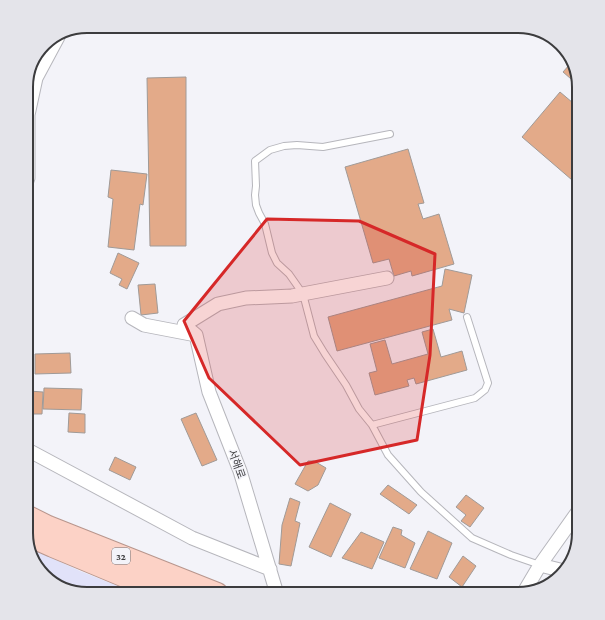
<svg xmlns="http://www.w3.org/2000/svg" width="605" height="620" viewBox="0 0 605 620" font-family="'Crimson Pro','Noto Sans KR',serif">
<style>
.green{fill:#e1e2f9}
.building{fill:#e3aa89;stroke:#a09a97}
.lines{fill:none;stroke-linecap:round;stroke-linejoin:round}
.service-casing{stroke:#b6b6bc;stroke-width:8}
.minor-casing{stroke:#b6b6bc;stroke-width:15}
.trunk-casing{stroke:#b8968d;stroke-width:24}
.service{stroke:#fff;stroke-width:6}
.minor{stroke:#fff;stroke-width:13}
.trunk{stroke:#fcd2c6;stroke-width:22}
.marked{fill:#d62828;fill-opacity:0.2;stroke:#d62828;stroke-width:3;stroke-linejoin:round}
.labels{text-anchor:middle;stroke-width:3;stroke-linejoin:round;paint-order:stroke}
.shield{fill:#f3f3f9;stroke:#737376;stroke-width:1}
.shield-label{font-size:10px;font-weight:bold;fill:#3c3c3e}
.street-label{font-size:11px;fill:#3c3c3e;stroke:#f3f3f9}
.rim{fill:none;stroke:#3c3c3e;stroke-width:2}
</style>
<rect width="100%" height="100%" fill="#f3f3f9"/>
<path class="green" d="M32 549 80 571 138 594H87L60 588 41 573Z"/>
<path class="building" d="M570 64 578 85 563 72Z
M186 77V246H150L147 78Z
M560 92 579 108V186L522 137Z
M408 149 424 203 418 204 423 219 439 214 454 264 412 276 411 271 394 276 389 259 373 263 345 167Z
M111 170 147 174 143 205 140 204 134 250 108 247 113 199 108 197Z
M118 253 139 263 127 289 119 285 122 279 110 273Z
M445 269 472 275 464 313 449 309 452 320 337 351 328 317 442 286Z
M155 284 158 313 141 315 138 285Z
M433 329 441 357 462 351 467 370 416 384 414 378 407 380 409 386 375 395 369 373 377 371 370 344 385 340 392 364 428 354 422 332Z
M70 353 71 373 35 374V354Z
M44 388 82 389 81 410 43 409Z
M29 391 43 392 42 414H29Z
M69 413 85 414V433L68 432Z
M196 413 217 460 202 466 181 419Z
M115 457 136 467 130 480 109 470Z
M308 461H314L326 468 318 485 308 491 295 484Z
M388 485 417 505 409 514 380 494Z
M466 495 484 508 470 527 461 521 466 515 456 507Z
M290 498 300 502 295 521 300 523 291 566 279 564 282 525Z
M330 503 351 514 331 557 309 547Z
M393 527 402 530 401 535 415 543 405 568 379 558Z
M428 531 452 543 437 579 410 569Z
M361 532 384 542 372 569 342 558Z
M463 556 476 566 462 587 449 577Z"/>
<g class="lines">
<g class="service-casing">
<path id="service" d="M390 134 323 147 297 145 284 146 270 150 255 161 256 186 255 195 256 205 259 213 265 224 272 253 277 263 289 274 303 294 314 336 325 354 346 385 359 409 372 425 388 455 421 492 472 538 511 555 540 565
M372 425 475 398 485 390 488 383 467 317"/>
</g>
<g class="minor-casing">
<path id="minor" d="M26 183 28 178V115L36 78 58 37
M132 318 144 325 196 335
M26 449 192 538 270 569
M540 565 564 571
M524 592 540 565 579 510
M277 594 240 471 209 392 196 335 184 325 218 304 246 298 292 296 387 278"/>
</g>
<g class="trunk-casing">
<path id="trunk" d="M26 516 48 527 217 594
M26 534 53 546 168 594"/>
</g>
<use href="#service" class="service"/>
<use href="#minor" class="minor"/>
<use href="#trunk" class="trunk"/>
</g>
<path class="marked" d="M267 219 359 221 435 254 430 355 417 440 300 465 209 378 184 321Z"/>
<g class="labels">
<rect class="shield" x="112" y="548" width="18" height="16" rx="3"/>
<g class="shield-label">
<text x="121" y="560">32</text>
</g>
<g class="street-label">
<text transform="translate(237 464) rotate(70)" y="4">서해로</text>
</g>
</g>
<path d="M0 0H605V620H0ZM87 33H518A54 54 0 0 1 572 87V533A54 54 0 0 1 518 587H87A54 54 0 0 1 33 533V87A54 54 0 0 1 87 33Z" fill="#e4e4ea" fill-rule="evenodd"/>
<path class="rim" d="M87 33H518A54 54 0 0 1 572 87V533A54 54 0 0 1 518 587H87A54 54 0 0 1 33 533V87A54 54 0 0 1 87 33Z"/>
</svg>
